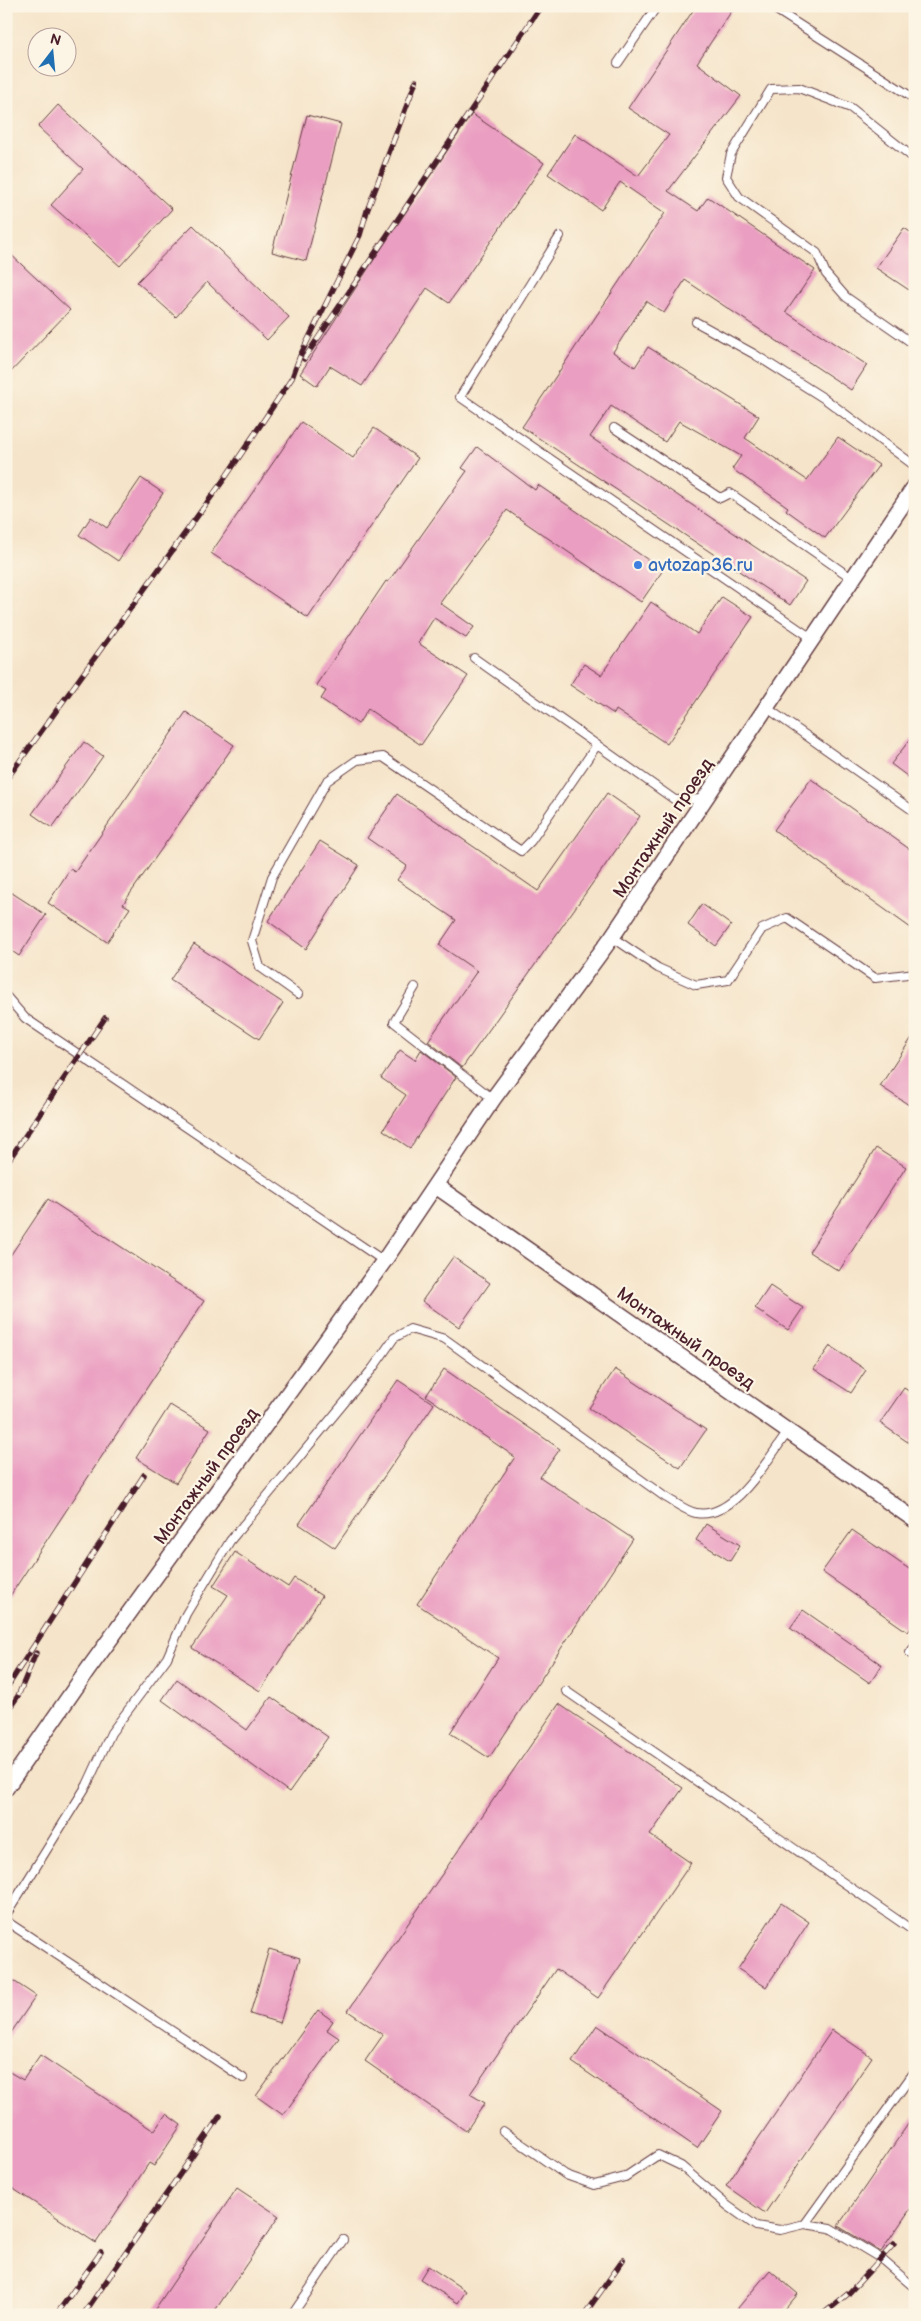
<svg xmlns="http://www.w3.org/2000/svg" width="921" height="2321" viewBox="0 0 921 2321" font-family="'Balsamiq Sans',sans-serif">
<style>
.building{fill:#ea9ec1}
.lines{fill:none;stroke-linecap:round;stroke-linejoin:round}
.lane-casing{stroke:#643d43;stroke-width:10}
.street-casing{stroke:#643d43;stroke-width:18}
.lane{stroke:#fff;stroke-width:8}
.street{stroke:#fff;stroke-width:15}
.rail-casing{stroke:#4a1f2b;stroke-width:5.5}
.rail{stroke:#fcf5e5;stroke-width:4;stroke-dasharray:11;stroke-linecap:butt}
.shop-dot{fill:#3f7fe0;stroke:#fcf5e5;stroke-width:2}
.labels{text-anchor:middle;stroke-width:4.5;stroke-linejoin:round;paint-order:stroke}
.shop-label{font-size:18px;fill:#366cbe;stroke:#fcf5e5;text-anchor:start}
.street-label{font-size:18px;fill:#4a1f2b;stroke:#fcf5e5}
</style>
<rect width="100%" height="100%" fill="#fcf5e5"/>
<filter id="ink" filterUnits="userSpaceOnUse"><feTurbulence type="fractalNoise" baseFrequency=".02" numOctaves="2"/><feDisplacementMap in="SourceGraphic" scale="10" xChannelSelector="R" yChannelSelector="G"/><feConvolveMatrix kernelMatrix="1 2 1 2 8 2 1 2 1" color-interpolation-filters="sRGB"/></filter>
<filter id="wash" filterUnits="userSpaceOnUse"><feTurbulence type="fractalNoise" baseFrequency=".0096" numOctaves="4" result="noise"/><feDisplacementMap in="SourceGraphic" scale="20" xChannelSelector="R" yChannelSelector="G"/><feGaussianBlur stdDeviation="1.12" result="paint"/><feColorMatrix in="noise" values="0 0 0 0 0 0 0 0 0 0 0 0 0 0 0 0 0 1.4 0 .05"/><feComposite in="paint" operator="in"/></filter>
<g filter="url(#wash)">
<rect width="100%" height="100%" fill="#f5e4c9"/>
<g id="blocks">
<path class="building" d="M696 6H735L697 63 741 96 668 191 698 211 708 197 815 270 786 312 867 365 851 390 685 280 664 313 646 301 613 352 635 367 648 347 759 416 745 438 807 480 838 437 879 465 825 538 786 510 788 507 732 469 741 456 679 421 665 442 611 406 590 437 806 581 790 605 522 427 665 213 620 182 601 210 548 174 575 134 638 176 669 135 628 108Z
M58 105 172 209 120 266 51 205 83 169 38 127Z
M472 114 544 163 449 303 427 288 362 386 330 366 317 386 300 374 377 255Z
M307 115 341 124 306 261 272 252Z
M193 225 289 317 267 340 207 282 176 317 137 282Z
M904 228 915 235V294L876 268Z
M6 250 70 310 6 377Z
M301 422 353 458 374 428 418 458 308 618 211 553Z
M477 447 535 490 538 485 663 570 641 602 507 510 440 603 474 627 466 638 434 618 418 643 468 676 421 745 368 709 358 724 321 699 326 691 316 685 386 581 388 582 467 471 462 468Z
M141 478 163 493 118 561 79 535 91 517 107 528Z
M722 597 753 617 667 744 616 710 614 714 570 685 584 664 601 675 651 602 697 634Z
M186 712 234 745 123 904 130 908 107 942 48 903 70 869 75 872Z
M915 733V782L891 764Z
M84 742 103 756 52 828 32 814Z
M811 779 915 853V931L774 830Z
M607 793 640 816 462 1068 428 1041 477 971 439 945 456 920 397 880 407 866 367 838 397 794 538 891Z
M320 841 359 865 306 949 268 921Z
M6 889 46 915 19 956 6 947Z
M702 904 731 925 716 946 688 925Z
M194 944 283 1003 259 1039 170 980Z
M915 1033V1109L880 1086Z
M400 1050 415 1060 421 1050 456 1077 410 1148 383 1130 406 1095 381 1078Z
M876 1148 906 1167 839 1271 809 1252Z
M48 1199 204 1301 6 1602V1262Z
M453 1257 490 1283 459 1327 422 1301Z
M770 1286 803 1308 788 1330 755 1308Z
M830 1346 866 1370 851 1393 814 1369Z
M444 1369 560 1449 540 1477 633 1539 489 1758 450 1733 498 1658 417 1604 515 1457 426 1396Z
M615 1369 706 1430 680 1468 589 1408Z
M398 1380 434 1404 335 1548 299 1524Z
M904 1388 915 1395V1447L880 1423Z
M170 1405 210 1429 176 1483 136 1458Z
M706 1524 740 1545 730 1561 696 1540Z
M852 1530 915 1573V1623L908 1632 822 1572Z
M235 1552 288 1587 294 1578 322 1596 260 1691 192 1648 228 1595 213 1586Z
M803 1610 882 1665 870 1683 790 1628Z
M177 1679 247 1730 271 1697 328 1737 289 1792 162 1700Z
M559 1704 683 1788 650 1835 691 1863 598 1998 556 1969 470 2094 485 2103 466 2131 365 2061 383 2035 348 2011Z
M781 1903 809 1922 766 1987 738 1969Z
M269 1949 300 1958 280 2023 250 2014Z
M6 1976 36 1996 6 2040Z
M318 2010 333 2021 327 2030 339 2038 283 2115 256 2096Z
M597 2025 722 2111 697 2148 572 2062Z
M832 2030 872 2057 765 2213 726 2186Z
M40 2055 154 2131 166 2114 181 2125 154 2166 149 2163 96 2243 6 2184V2070L23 2080Z
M915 2114V2202L881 2252 838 2226Z
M237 2188 279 2216 212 2315H151Z
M428 2266 466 2291 458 2303 420 2279Z
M770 2270 798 2294 780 2315H732Z"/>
</g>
</g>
<g filter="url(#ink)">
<use href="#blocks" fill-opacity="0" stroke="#643d43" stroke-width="1"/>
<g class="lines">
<g class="lane-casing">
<path id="lane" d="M770 6 915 99
M618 63 657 6
M915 159 851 108 799 88 771 89 731 154 726 177 739 197 817 253 826 274 846 297 915 345
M560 236 460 397 813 639
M696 322 754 354 825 399 915 466
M614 428 720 498 730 493 853 579
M474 658 675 800 704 799
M767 708 915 812
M612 937 658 968 696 985 728 980 762 929 787 918 875 978 915 973
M415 987 394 1022 493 1099
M298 994 260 967 252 941 272 877 327 781 357 760 383 757 521 851 531 841 597 745
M6 996 25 1018 384 1261
M915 1646 910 1653 915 1656
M566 1691 915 1932
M6 1915 87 1785 111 1733 167 1658 186 1614 230 1541 373 1368 394 1338 410 1329 445 1339 665 1497C674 1502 686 1511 696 1513 735 1520 768 1458 788 1432
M6 1921 243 2078
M503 2131 566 2175 594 2185 625 2177 658 2155 681 2166 728 2206 756 2226 780 2230 805 2224 915 2071
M805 2224 830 2228 880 2258 915 2288
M292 2315 343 2240"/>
</g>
<g class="street-casing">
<path id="street" d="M436 1186 915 1520
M6 1788 87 1671 384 1261 493 1099 612 937 915 486"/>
</g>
<use href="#lane" class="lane"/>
<use href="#street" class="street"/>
<g class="rail-casing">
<path id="rail" d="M304 359 541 6
M6 780 225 478 292 378 300 356 360 235 367 211 416 81
M6 1164 105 1018
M6 1689 144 1475
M6 1713 18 1696 36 1653
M56 2315 101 2252
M83 2315 220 2116
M584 2315 623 2260
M822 2315 849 2293 894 2244"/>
</g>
<use href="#rail" class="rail"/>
</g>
</g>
<circle class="shop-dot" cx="638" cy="565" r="5"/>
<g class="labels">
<g class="shop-label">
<text x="648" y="571">avtozap36.ru</text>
</g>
<g class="street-label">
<text transform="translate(663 828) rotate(-56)" y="6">Монтажный проезд</text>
<text transform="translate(686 1338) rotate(35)" y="6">Монтажный проезд</text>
<text transform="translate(206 1476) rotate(-54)" y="6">Монтажный проезд</text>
</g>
</g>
<rect width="921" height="2321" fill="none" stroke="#fcf5e5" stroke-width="25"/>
<g transform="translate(52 52) rotate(16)"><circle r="24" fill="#fcf5e5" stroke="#b59f9b"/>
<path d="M0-4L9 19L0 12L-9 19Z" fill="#1f6fb2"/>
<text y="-8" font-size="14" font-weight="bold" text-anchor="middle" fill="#4a1f2b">N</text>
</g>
</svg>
